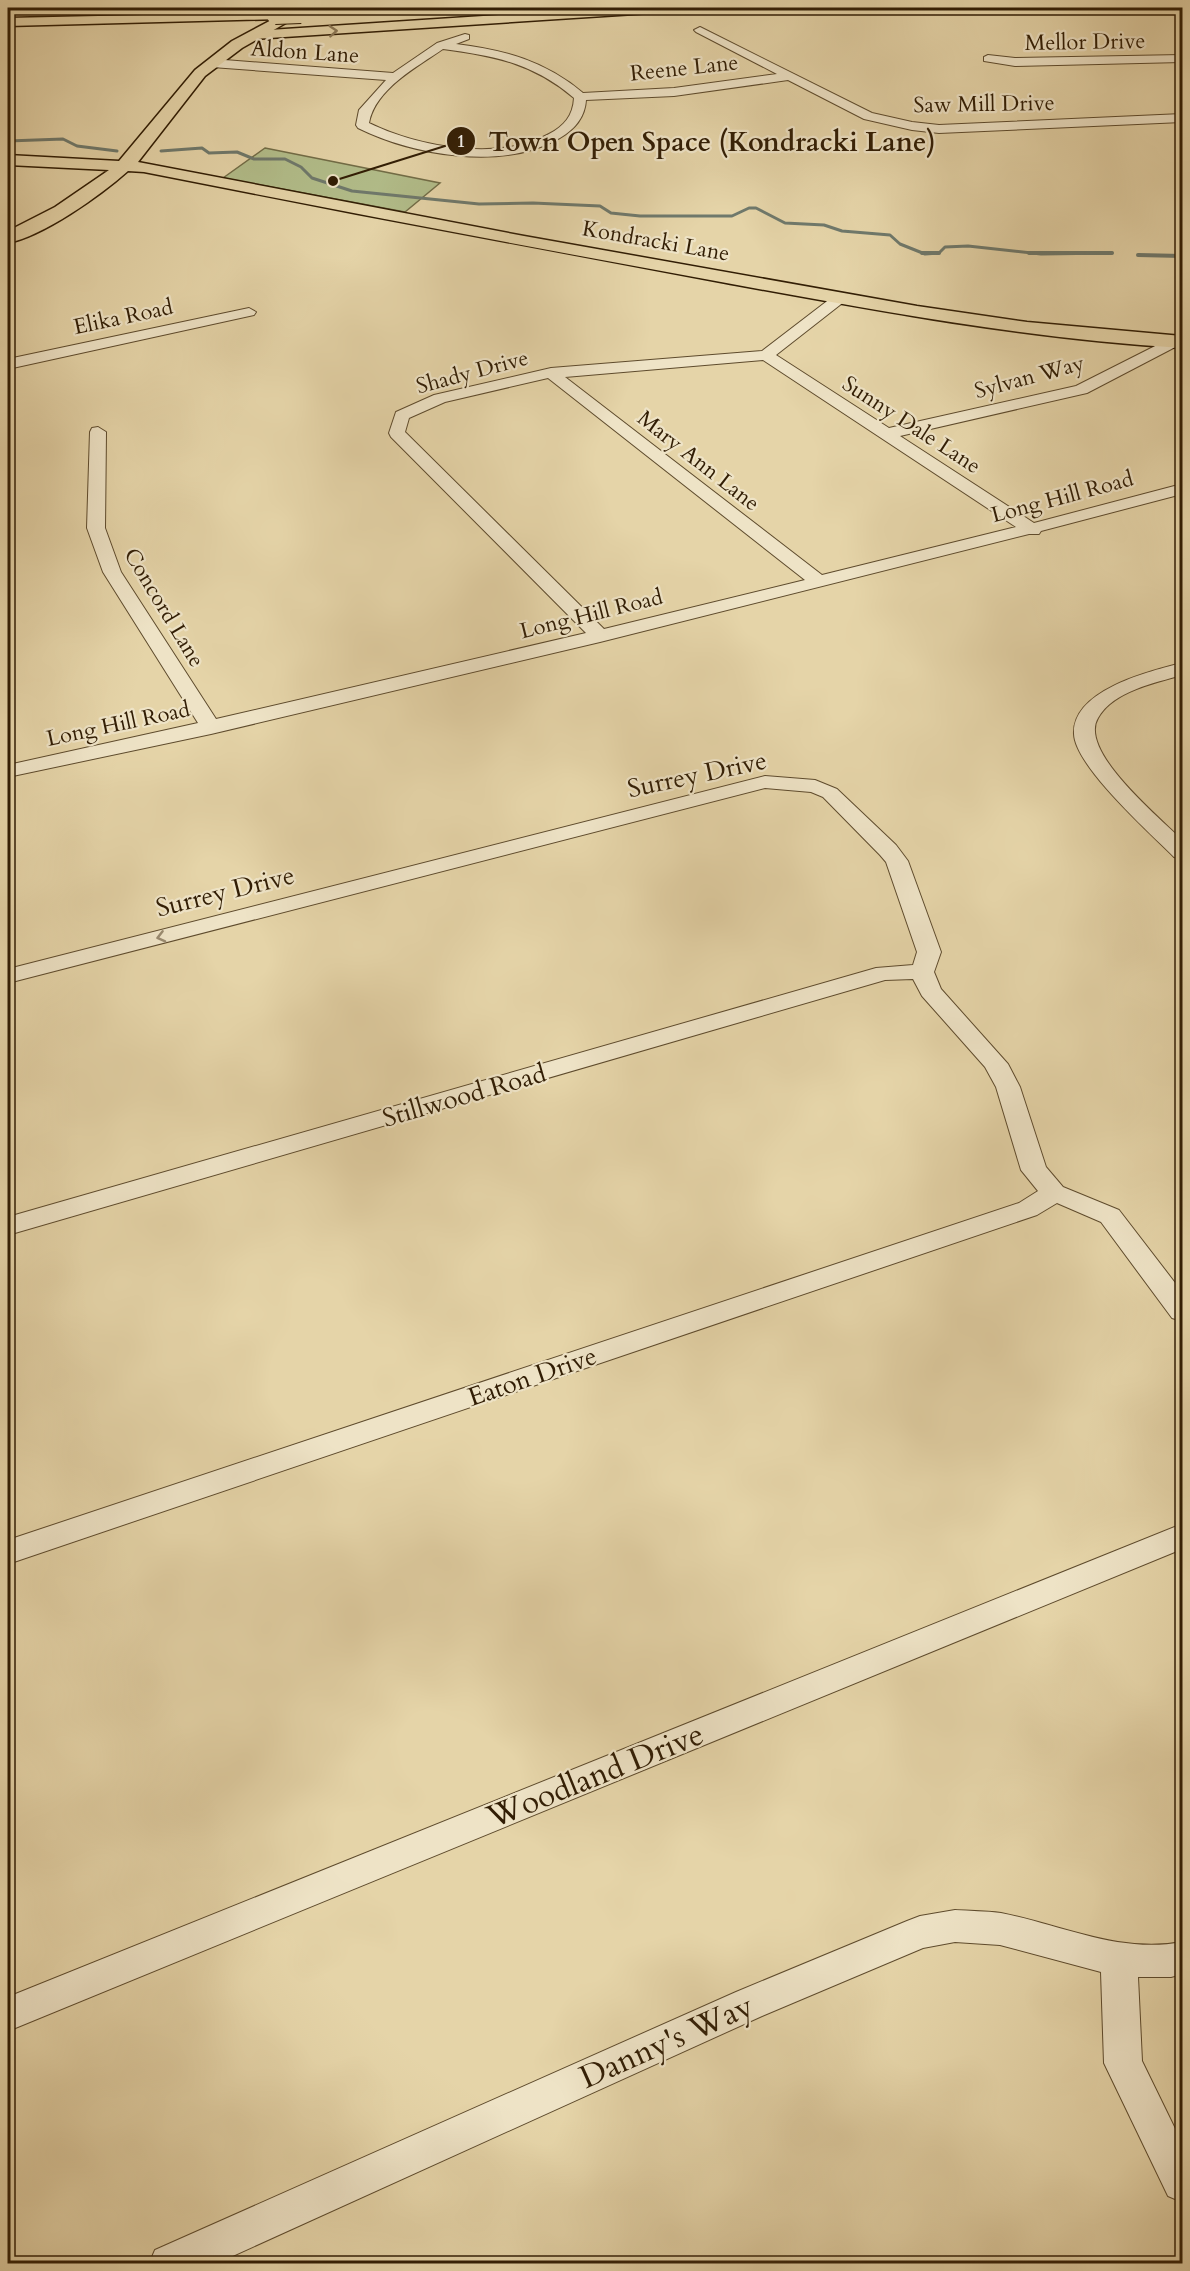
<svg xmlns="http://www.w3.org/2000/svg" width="1190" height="2271" viewBox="0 0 1190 2271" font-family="Cardo,serif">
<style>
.green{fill:#b2bd8a;stroke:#726d47;stroke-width:1.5}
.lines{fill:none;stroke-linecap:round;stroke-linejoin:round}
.stream-far1{stroke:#6f796c;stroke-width:3}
.stream{stroke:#6f796c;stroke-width:4}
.minor-casing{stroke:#5e4b2d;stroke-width:2}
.major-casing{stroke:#311d04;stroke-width:3}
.highway-casing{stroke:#311d04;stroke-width:3}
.minor{fill:#eee3c6;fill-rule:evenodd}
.major{fill:#e5d4a8;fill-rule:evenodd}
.highway{fill:#e5d4a8;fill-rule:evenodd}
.highway-bridge-casing{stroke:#311d04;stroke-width:18;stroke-linecap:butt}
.highway-bridge{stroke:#e5d4a8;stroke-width:16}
.oneway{stroke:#8b7856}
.oneway2{stroke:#998a6f}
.labels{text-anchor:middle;stroke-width:4.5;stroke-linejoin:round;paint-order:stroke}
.far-street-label{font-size:22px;fill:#311d04;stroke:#eee3c6}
.street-label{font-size:26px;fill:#311d04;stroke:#eee3c6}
.near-street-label{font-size:32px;fill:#311d04;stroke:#eee3c6}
.leader{fill:none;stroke:#311d04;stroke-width:2}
.callout-dot{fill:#311d04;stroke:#eee3c6;stroke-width:2}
.mark-label{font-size:18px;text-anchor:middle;font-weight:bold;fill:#fff}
.callout-label{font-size:27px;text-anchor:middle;font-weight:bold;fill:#311d04;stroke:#eee3c6;stroke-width:4.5;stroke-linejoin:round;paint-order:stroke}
</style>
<rect width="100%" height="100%" fill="#e5d4a8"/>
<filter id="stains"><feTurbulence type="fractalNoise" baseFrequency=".00333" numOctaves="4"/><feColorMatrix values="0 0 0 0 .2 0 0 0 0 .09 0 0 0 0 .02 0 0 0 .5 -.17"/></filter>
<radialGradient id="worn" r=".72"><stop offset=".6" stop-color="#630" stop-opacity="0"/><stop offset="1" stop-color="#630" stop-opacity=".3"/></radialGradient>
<path class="green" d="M265 148 440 183 405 212 223 178Z"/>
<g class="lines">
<path class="stream-far1" d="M8 141 63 139 77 146 117 151
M161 151 202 148 209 153 237 152 254 159H285L301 167 312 178 352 191 479 204 533 203 600 206 611 213 640 216H732L749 208H756L785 223 824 225 842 231 890 235 900 244 925 254 939 253 945 247 968 246 1041 254 1112 253"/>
<path class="stream" d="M922 253H939
M1029 253H1112
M1138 255 1182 256"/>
<g class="minor-casing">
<path id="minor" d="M700 27 872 113 912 122 939 125 1182 114V122L939 133 912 130 864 119 788 80 674 96 586 100C585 118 573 131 558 139 501 171 413 155 358 128L356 125 359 110 386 80 212 67 206 63 212 59 393 73 437 43 465 34 469 35V39L456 44C505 50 545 61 583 93L674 88 777 74 696 32 694 30ZM443 49C495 56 533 63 574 98 573 116 564 126 549 134 499 162 418 147 369 123 375 89 417 67 443 49Z
M988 55 1015 58 1182 55V62L1015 66 984 61V57Z
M840 294 847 298 845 301 776 355 889 428 1076 386 1171 338H1181V344L1087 393 900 436 1034 523 1182 484V494L1041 531 1039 534H1029L600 642 211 734 8 777V765L198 723 103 572 87 528 90 432 92 428 98 427 106 432 105 528 121 572 216 719 586 633 391 437 389 433 396 412 434 395 551 368 762 351 835 295ZM763 360 1016 527 822 575 565 377ZM548 378 805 580 604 629 405 432 409 418 445 402Z
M249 308 256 312 254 315 8 369V359Z
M1182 663V675C1155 683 1113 691 1098 718 1078 751 1160 818 1182 840V859L1174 857C1150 833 1075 766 1074 734 1072 690 1150 671 1182 663Z
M765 776 815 780 837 789 896 845 908 861 941 952 934 972 941 989 1008 1064 1020 1087 1046 1167 1063 1187 1119 1210 1182 1292V1321L1172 1318 1101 1222 1057 1203 1037 1215 8 1564V1540L1019 1203 1038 1191 1021 1170 996 1087 985 1067 922 996 913 979 885 980 8 1235V1217L876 968 913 965 917 952 886 862 880 855 823 797 811 792 765 788 8 983V969Z
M1182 1524V1549L8 2031V1997Z
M955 1910C970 1911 986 1911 1001 1913 1062 1925 1120 1954 1182 1942V1974L1171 1977H1138L1142 2061 1182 2143V2202L1168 2196 1104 2063 1101 1972 1000 1945 955 1942 923 1948 762 2016 215 2264H149L155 2250 736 1992 907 1921 920 1916Z"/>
</g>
<g class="major-casing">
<path id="major" d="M294 8H312L242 48 205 76 138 162 524 236 917 306 1027 322 1182 336V348C1027 339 874 310 721 282 529 247 336 210 144 172L128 171C100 196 43 236 8 243V231L55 207 109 170 8 165V155L119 161 195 70 232 41Z"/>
</g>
<g class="highway-casing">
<path id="highway" d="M608 8H673L666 12 254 39 247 35 254 31Z
M1124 8H1182V13L1131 12Z
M275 12 282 16 280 19 8 26V18Z"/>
</g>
<use href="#minor" class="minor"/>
<use href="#major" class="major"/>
<use href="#highway" class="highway"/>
<g class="highway-bridge-casing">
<path id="highway-bridge" d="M275 16 301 15"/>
</g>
<use href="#highway-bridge" class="highway-bridge"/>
</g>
<defs><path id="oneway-chevron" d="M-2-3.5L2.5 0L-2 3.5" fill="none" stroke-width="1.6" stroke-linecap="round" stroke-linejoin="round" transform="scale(1.5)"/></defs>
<use class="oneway" href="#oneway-chevron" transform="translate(333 31) rotate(-4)"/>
<use class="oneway2" href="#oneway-chevron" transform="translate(161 937) rotate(166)"/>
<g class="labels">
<g class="far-street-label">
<text transform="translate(1085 41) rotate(-1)" y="8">Mellor Drive</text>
<text transform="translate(305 51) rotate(4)" y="8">Aldon Lane</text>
<text transform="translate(684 67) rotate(-6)" y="8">Reene Lane</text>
<text transform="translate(984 103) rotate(-1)" y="8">Saw Mill Drive</text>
<text transform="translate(656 240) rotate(10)" y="8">Kondracki Lane</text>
<text transform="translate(123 316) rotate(-12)" y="8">Elika Road</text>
<text transform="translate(472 371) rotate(-15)" y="8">Shady Drive</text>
<text transform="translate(1029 376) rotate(-15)" y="8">Sylvan Way</text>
<text transform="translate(912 424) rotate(33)" y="8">Sunny Dale Lane</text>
<text transform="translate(699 460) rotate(38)" y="8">Mary Ann Lane</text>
<text transform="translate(1062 496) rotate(-15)" y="8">Long Hill Road</text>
<text transform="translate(165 607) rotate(59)" y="8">Concord Lane</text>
<text transform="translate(591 613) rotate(-14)" y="8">Long Hill Road</text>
<text transform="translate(118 723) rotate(-12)" y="8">Long Hill Road</text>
</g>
<g class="street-label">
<text transform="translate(697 774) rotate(-12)" y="9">Surrey Drive</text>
<text transform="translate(225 891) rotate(-14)" y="9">Surrey Drive</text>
<text transform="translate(464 1095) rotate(-16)" y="9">Stillwood Road</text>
<text transform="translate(532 1376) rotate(-19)" y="9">Eaton Drive</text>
</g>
<g class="near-street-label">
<text transform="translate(595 1775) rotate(-22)" y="11">Woodland Drive</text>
<text transform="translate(666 2041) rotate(-24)" y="11">Danny's Way</text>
</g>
</g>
<path class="leader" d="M333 181L461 141"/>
<g class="callout-dot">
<circle cx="333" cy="181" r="6"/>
<circle cx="461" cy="141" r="15"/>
</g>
<g class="mark-label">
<text x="461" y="147">1</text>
</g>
<g class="callout-label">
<text x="712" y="151">Town Open Space (Kondracki Lane)</text>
</g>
<rect width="1190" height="2271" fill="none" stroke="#e5d4a8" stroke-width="30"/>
<rect x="9" y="9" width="1172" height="2253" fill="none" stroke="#311d04" stroke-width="3"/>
<rect x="15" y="15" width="1160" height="2241" fill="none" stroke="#311d04" stroke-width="1.5"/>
<rect width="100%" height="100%" filter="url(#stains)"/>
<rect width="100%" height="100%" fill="url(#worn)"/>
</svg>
